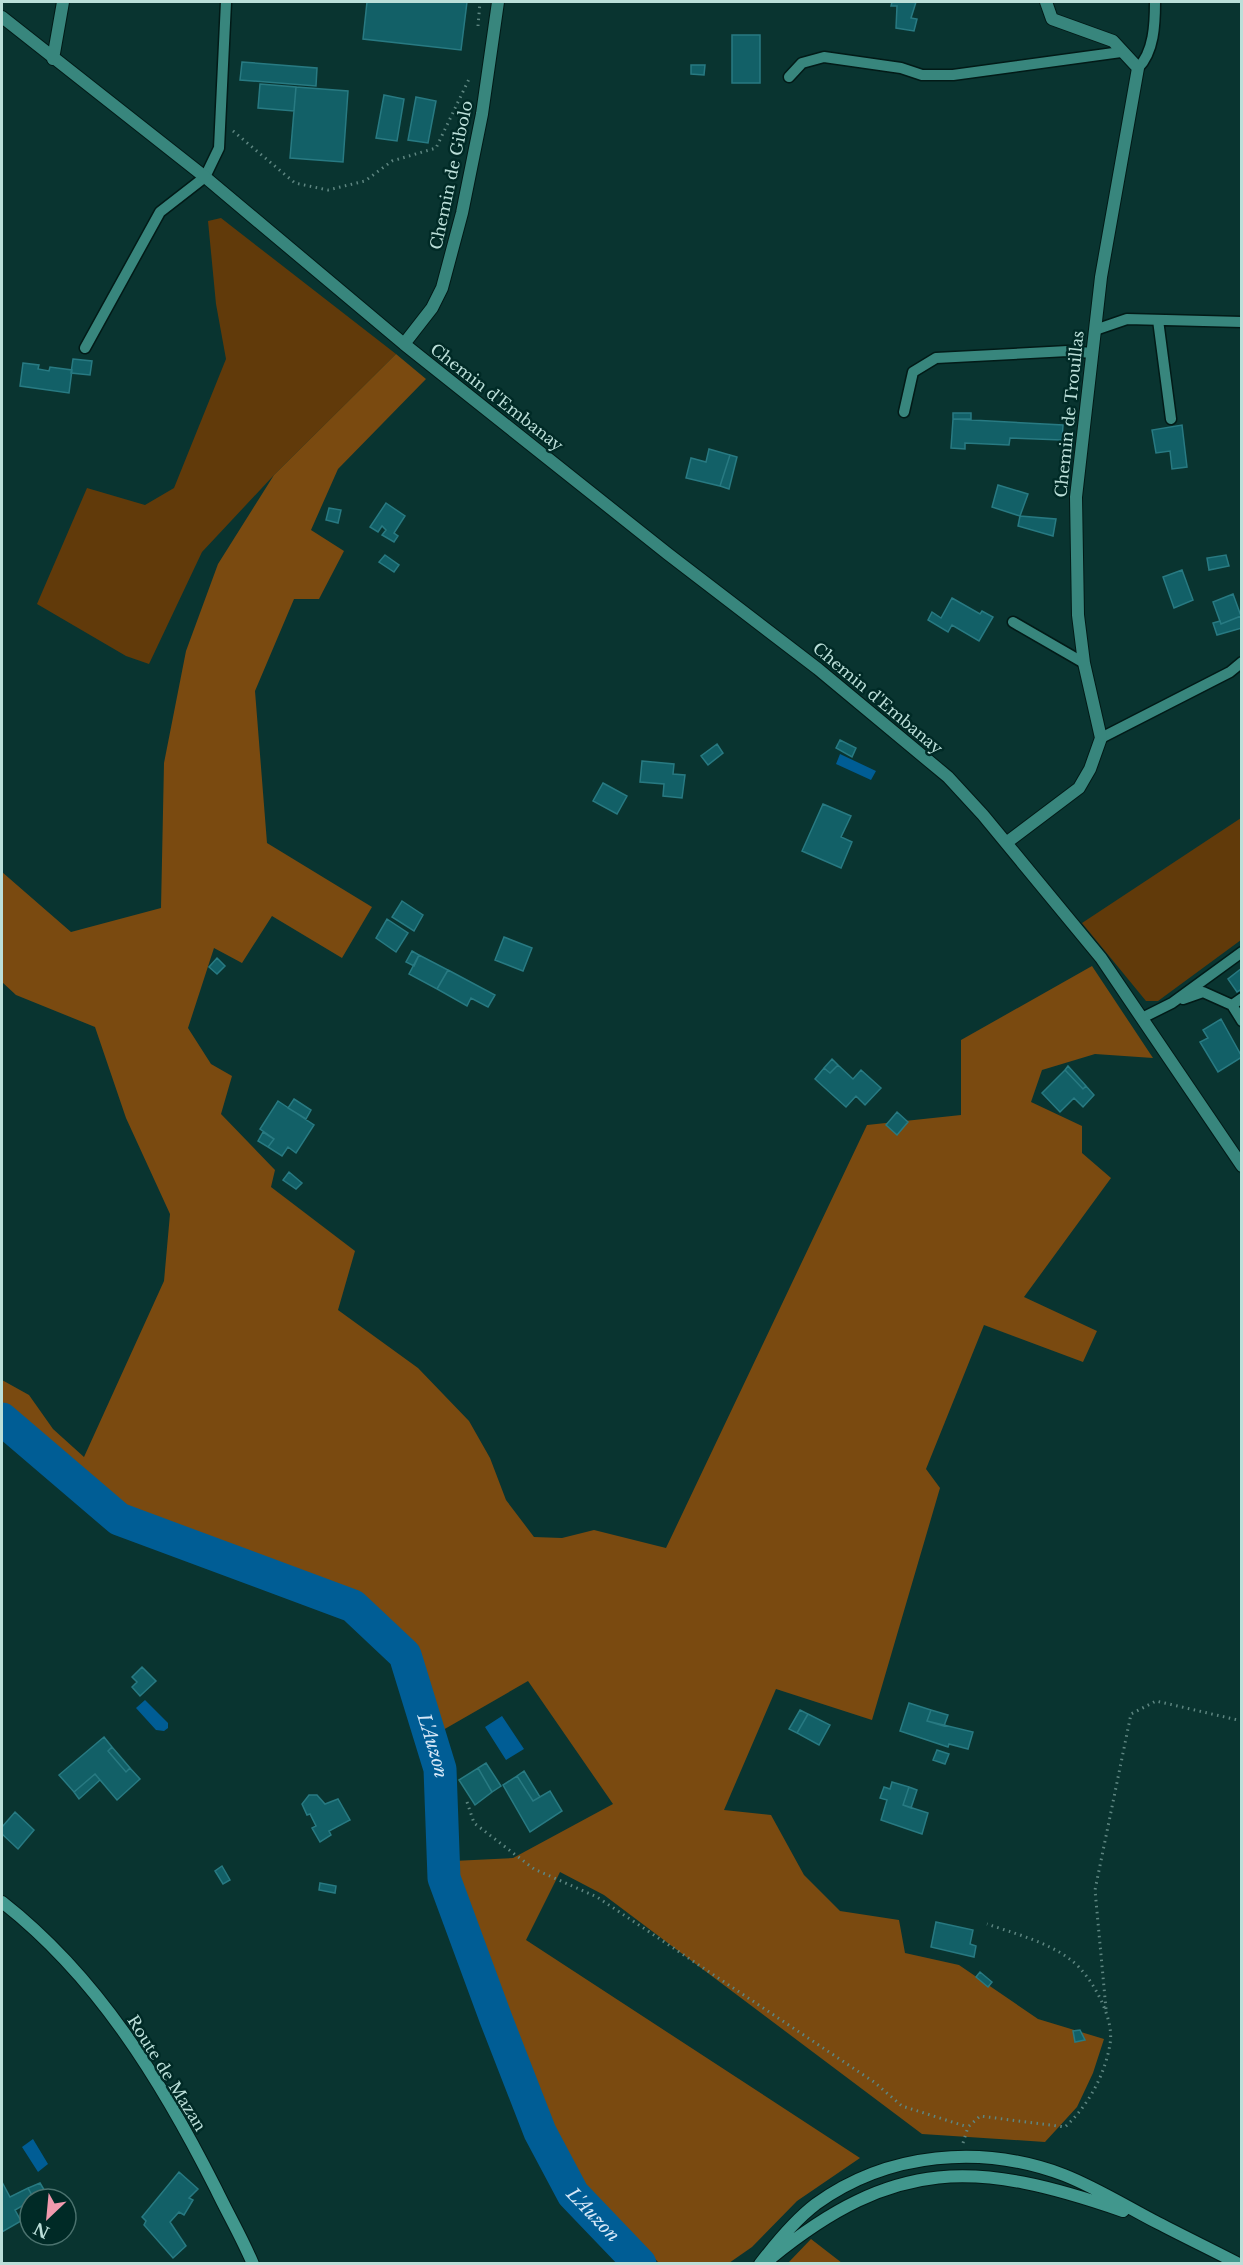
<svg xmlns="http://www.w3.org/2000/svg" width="1243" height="2265" viewBox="0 0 1243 2265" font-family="'Libre Baskerville',serif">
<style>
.green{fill:#613a0a}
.forest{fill:#7a4a10}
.water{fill:#005d95}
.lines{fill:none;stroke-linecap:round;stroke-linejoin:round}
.river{stroke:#005d95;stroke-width:33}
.building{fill:#126067;stroke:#287a82;stroke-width:1.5}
.lane-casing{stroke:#021a17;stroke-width:13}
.street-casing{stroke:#021a17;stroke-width:14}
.secondary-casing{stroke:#021a17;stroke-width:14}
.path{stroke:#5e8681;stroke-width:3;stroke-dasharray:1.5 4.5;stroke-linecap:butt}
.lane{stroke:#38867d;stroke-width:10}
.street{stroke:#38867d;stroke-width:12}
.secondary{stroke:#41978d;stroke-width:12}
.labels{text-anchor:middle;stroke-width:5;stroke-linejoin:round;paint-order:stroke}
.street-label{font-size:16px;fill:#bbdfd9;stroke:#002a26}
.water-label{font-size:18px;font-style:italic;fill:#d5e7f7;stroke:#002a26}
</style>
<rect width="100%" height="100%" fill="#093430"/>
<path class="green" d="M221 218 396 354 274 475 202 552 149 664 126 656 37 604 87 488 145 505 174 488 226 359 216 304 208 221Z
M1241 818V940L1158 1001H1146L1082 923Z"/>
<path class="forest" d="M396 354 426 379 338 469 311 530 344 551 319 599H294L255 691 267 843 372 907 342 958 272 916 242 963 214 948 188 1028 211 1064 232 1076 221 1114 275 1170 271 1187 355 1251 338 1310 418 1368 469 1421 490 1458 506 1500 534 1537 562 1538 594 1530 666 1548 867 1125 961 1115V1040L1092 966 1153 1058 1095 1054 1042 1070 1031 1102 1082 1126V1153L1111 1178 1024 1297 1097 1331 1083 1362 984 1325 926 1469 940 1488 872 1720 776 1689 724 1810 771 1815 804 1875 840 1911 899 1920 905 1953 959 1965 1038 2019 1104 2039 1093 2073 1077 2107 1045 2142 922 2134 604 1895 560 1872 526 1940 860 2158 797 2201 752 2247 729 2263H659L585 2188 534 2091 451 1875 453 1861 513 1858 613 1804 528 1681 443 1730 412 1647 357 1599 119 1512 2 1409V1380L29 1395 53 1429 84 1457 164 1281 170 1214 126 1118 95 1027 16 995 2 982V872L71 932 161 908 164 763 186 651 218 564 274 475Z
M811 2239 842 2263H788Z"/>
<path class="water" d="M840 754 876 771 871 780 836 764Z
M145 1700 168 1723V1728L164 1731 156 1730 136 1708Z
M502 1716 524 1749 506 1760 485 1727Z
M33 2139 48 2164 38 2172 22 2147Z"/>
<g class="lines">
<path class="river" id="s1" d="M2 1419 119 1519 353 1606 405 1655 440 1769 444 1878 496 2019 540 2132 573 2194 640 2264"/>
</g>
<path class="building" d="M367 2H467L461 50 363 39Z
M892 2H916L911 18 917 19 914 31 896 28 897 6H891Z
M732 35H760V83H732Z
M242 62 317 68 316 86 240 80Z
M691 65H705L704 75 691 74Z
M260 84 296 87 294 111 258 108Z
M296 87 348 91 343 162 290 158Z
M384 95 404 99 397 141 376 138Z
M416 97 436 101 428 143 408 140Z
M73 359 92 361 90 375 71 373Z
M23 363 39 365 38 369 49 371 50 367 72 370 69 393 20 386Z
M953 413H971V419H953Z
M953 419 1063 425 1062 440 1010 438 1009 445 965 443V449L951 448Z
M1182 425 1187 467 1172 469 1170 451 1156 453 1152 430Z
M709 449 730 455 720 486 686 478 691 458 706 462Z
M730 455 737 457 729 489 720 486Z
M998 485 1028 494 1020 516 992 507Z
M386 503 405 516 394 533 398 536 394 542 382 535 386 530 382 526 378 532 370 527Z
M329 508 341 510 338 523 326 520Z
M1020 516 1056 519 1053 536 1018 526Z
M385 555 399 565 394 572 379 562Z
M1226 555 1229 566 1209 570 1207 558Z
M1182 570 1193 600 1174 608 1163 577Z
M1233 594 1241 616 1221 624 1213 602Z
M952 598 980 614 982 611 993 617 979 641 952 625 948 632 928 620 932 612 941 618Z
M1241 616 1242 628 1217 635 1213 623 1220 621 1221 624Z
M840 740 856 748 852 757 836 748Z
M717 744 723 753 708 765 701 756Z
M642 761 674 764 673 774 685 775 682 798 663 796 664 784 640 782Z
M603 783 627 796 617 814 593 801Z
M823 804 851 816 841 837 852 842 841 868 802 851Z
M402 901 423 915 414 931 392 917Z
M387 919 408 933 396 952 376 938Z
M504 937 532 948 523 971 495 960Z
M412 951 419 955 414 966 406 962Z
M419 955 448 970 437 989 409 974Z
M217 958 225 966 217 974 209 967Z
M1242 968V989L1237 992 1228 979Z
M448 970 495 995 488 1007 471 998 467 1006 437 989Z
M1221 1019 1242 1057 1218 1072 1200 1042 1208 1038 1203 1030Z
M832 1059 838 1065 830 1073 824 1068Z
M838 1065 853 1079 861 1070 881 1088 865 1105 856 1096 846 1107 815 1079 824 1068 830 1073Z
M1068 1066 1086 1086 1083 1089 1065 1070Z
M1065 1070 1083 1089 1086 1086 1094 1095 1083 1107 1074 1098 1060 1112 1042 1093Z
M294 1099 311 1110 306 1119 288 1108Z
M278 1101 314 1125 296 1153 288 1147 282 1156 268 1147 274 1139 260 1129Z
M897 1112 908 1122 897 1135 886 1125Z
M263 1132 274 1139 268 1147 258 1141Z
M289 1172 302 1183 296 1189 283 1180Z
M142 1667 156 1681 140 1696 132 1687 137 1682 132 1677Z
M909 1703 931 1710 927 1721 973 1732 968 1749 949 1744 948 1747 900 1731Z
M800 1710 808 1714 797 1733 789 1729Z
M931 1710 948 1715 944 1726 927 1721Z
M808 1714 830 1725 819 1745 797 1733Z
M104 1737 112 1747 108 1751 126 1772 130 1768 140 1779 117 1800 95 1774 74 1792 59 1775Z
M112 1747 130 1768 126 1772 108 1751Z
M937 1750 949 1754 945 1764 933 1760Z
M486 1763 501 1786 492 1792 478 1768Z
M478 1768 492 1792 475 1805 459 1780Z
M524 1771 540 1797 533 1801 517 1776Z
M95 1774 100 1780 79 1799 74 1792Z
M517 1776 533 1801 550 1791 562 1811 530 1832 503 1785Z
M892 1782 909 1787 903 1805 928 1813 922 1834 881 1820 887 1800 880 1798 884 1787 890 1789Z
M909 1787 917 1790 911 1808 903 1805Z
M309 1795H317L325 1804 338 1799 350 1820 329 1831 331 1835 320 1842 312 1828 316 1826 310 1814 307 1815 302 1804Z
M15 1812 34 1830 18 1849 2 1834V1827Z
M222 1866 230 1880 223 1884 215 1871Z
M320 1883 336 1886 335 1893 319 1890Z
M936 1922 973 1930 970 1944 976 1946 974 1957 931 1947Z
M980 1972 992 1982 988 1987 976 1977Z
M1080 2030 1085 2040 1075 2042 1073 2031Z
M179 2172 198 2189 189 2198 193 2200 184 2215 179 2212 170 2222 186 2246 173 2258 144 2225 146 2221 142 2217Z
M2 2182 10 2197 28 2188 34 2199 15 2210 21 2221 2 2232Z
M40 2183 46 2193 34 2199 28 2188Z"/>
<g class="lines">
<g class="lane-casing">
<path id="lane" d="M1138 68C1154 52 1155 24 1155 2
M789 77 802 63 824 57 901 68 922 75H953L1121 52
M1158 320 1171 419
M1095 330 1127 319 1242 322
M85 348 160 212 205 177 219 148 226 2
M904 412 913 372 936 358 1068 351 1092 353
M1013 622 1084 663
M1101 738 1230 672 1242 662
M1183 999 1203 992 1232 1005 1242 1021
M1232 1005 1242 998
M1142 1018 1172 1003 1242 952"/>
</g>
<g class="street-casing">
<path id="street" d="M2 17 205 177 404 344 668 554 818 669 948 777 983 815 1101 958 1242 1166
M53 59 63 2
M404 344 432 308 442 288 462 213 482 114 498 2
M1006 843 1079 788 1090 769 1101 738 1084 663 1078 615 1076 497 1101 277 1138 68 1113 41 1052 19 1046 2"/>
</g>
<g class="secondary-casing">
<path id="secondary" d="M2 1902C98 1977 162 2082 216 2189 228 2214 242 2238 253 2264
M771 2258C895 2157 976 2160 1123 2211
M760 2264C776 2243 795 2220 816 2204 888 2152 982 2144 1064 2175 1097 2188 1127 2207 1158 2223 1185 2237 1212 2250 1239 2264"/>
</g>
<path class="path" d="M478 26 480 2
M233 131 295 183 328 190 365 181 392 161 436 148 470 77
M467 1802 474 1823 534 1869 597 1897 874 2082 902 2106 968 2127
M1106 2009 1095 1890 1131 1714 1156 1701 1242 1721
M963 2143 968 2127 980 2116 1065 2127C1088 2106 1105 2075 1110 2044 1115 2018 1091 1975 1071 1960 1048 1942 1013 1933 987 1924"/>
<use href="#lane" class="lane"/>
<use href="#street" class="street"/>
<use href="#secondary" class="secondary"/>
</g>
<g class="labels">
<g class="street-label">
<text transform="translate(451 175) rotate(-78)" y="6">Chemin de Gibolo</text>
<text transform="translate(497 397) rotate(38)" y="6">Chemin d'Embanay</text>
<text transform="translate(1069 414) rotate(-84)" y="6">Chemin de Trouillas</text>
<text transform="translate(878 698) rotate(40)" y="6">Chemin d'Embanay</text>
<text transform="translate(167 2073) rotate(58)" y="6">Route de Mazan</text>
</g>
<g class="water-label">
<text dy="6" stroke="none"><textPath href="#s1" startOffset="570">L'Auzon</textPath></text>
<text dy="6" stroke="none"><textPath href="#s1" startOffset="1074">L'Auzon</textPath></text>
</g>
</g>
<rect width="1243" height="2265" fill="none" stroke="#bbdfd9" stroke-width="6"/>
<g transform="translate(48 2217) rotate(206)"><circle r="28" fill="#002a26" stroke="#4b726e" stroke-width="1.5"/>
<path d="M0-4.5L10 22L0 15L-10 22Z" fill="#f29aae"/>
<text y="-9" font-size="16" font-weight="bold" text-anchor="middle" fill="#bbdfd9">N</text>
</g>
</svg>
